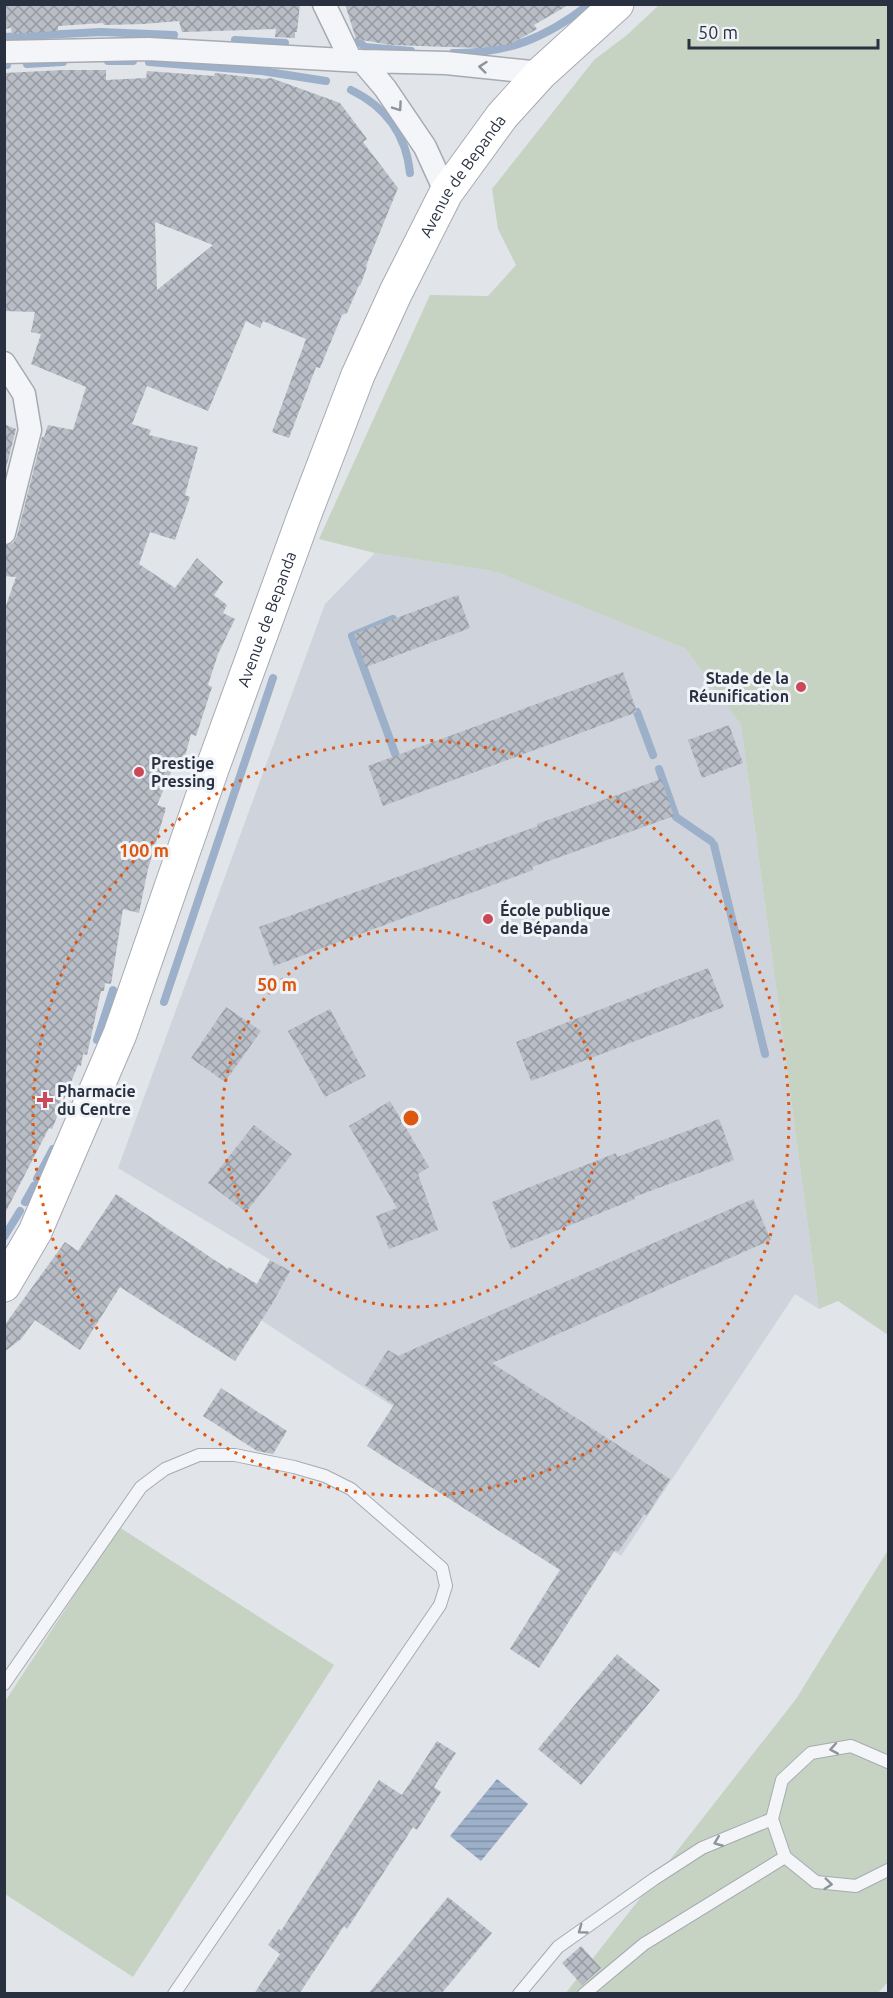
<svg xmlns="http://www.w3.org/2000/svg" width="893" height="1998" viewBox="0 0 893 1998" font-family="Ubuntu,sans-serif">
<style>
.built{fill:#cfd3db}
.grass{fill:#c6d3c2}
.water{fill:url(#water-rules)}
.lines{fill:none;stroke-linecap:round;stroke-linejoin:round}
.stream{stroke:#9db0c9;stroke-width:8}
.building{fill:url(#building-cross-hatch);fill-rule:evenodd}
.service-casing{stroke:#a6abb3;stroke-width:14}
.minor-casing{stroke:#a6abb3;stroke-width:25}
.secondary-casing{stroke:#a6abb3;stroke-width:35}
.service{stroke:#f4f5f8;stroke-width:12}
.minor{stroke:#f4f5f8;stroke-width:22}
.secondary{stroke:#fff;stroke-width:33}
.oneway{stroke:#8e939c}
.ring{fill:none;stroke:#de570f;stroke-width:3;stroke-dasharray:3 6}
.poi-dot{fill:#cc4858;stroke:#f0f3f7;stroke-width:2}
.labels{text-anchor:middle;stroke-width:6;stroke-linejoin:round;paint-order:stroke}
.street-label{font-size:16px;fill:#293141;stroke:#f0f3f7}
.poi-label{font-size:16px;font-weight:bold;fill:#293141;stroke:#f0f3f7;text-anchor:start}
.centre{fill:#de570f;stroke:#f0f3f7;stroke-width:3}
.ring-label{font-size:18px;text-anchor:middle;font-weight:bold;fill:#de570f;stroke:#f0f3f7;stroke-width:6;stroke-linejoin:round;paint-order:stroke}
</style>
<defs>
<pattern id="water-rules" width="6" height="5" patternUnits="userSpaceOnUse" patternTransform="scale(1.5)"><rect width="6" height="5" fill="#9db0c9"/><path d="M0 2.5h6" fill="none" stroke="#8090a5"/></pattern>
<pattern id="building-cross-hatch" width="8" height="8" patternUnits="userSpaceOnUse" patternTransform="scale(1.5)"><rect width="8" height="8" fill="#b8bdc6"/><path d="M0 0l8 8M0 8l8-8" fill="none" stroke="#969aa2"/></pattern>
</defs>
<rect width="100%" height="100%" fill="#e1e4e9"/>
<path class="built" d="M375 553 486 570 502 574 686 649 741 725 819 1309 795 1294 621 1556 261 1320 289 1271 118 1168 325 604Z"/>
<path class="grass" d="M659 5H888V1335L838 1301 819 1309 741 725 686 649 502 574 486 570 375 553 319 539 430 295 488 296 516 265 498 229 492 189 594 60 627 35Z
M119 1527 334 1665 133 1977 5 1894 4 1703Z
M888 1550V1982L877 1994H565L796 1699Z"/>
<path class="water" d="M497 1779 528 1804 481 1861 450 1836Z"/>
<g class="lines">
<path class="stream" d="M4 37 101 32 174 35
M235 40 285 43
M358 41 365 47 411 51
M453 53C507 54 545 38 587 6
M108 61H133
M149 62 262 71 326 81
M27 64 63 62
M4 65H7
M351 90C386 107 406 134 410 173
M393 619 352 636 396 756
M637 712 653 755
M659 769 676 817 711 841
M714 845 765 1054
M164 1002 273 678
M97 1040 113 990
M37 1179 53 1149
M25 1202 34 1186
M4 1237 20 1211"/>
</g>
<path class="building" d="M4 4H300L297 32H295V38L275 37 276 29 182 32 179 21 143 24 104 25 103 23 58 26V31L12 34 11 28 4 29Z
M345 4H570L534 25 537 29 511 44 480 48 391 45 356 39Z
M64 70H106V80L146 78 147 71 214 76 215 73 265 79 271 78 340 103 367 139 363 142 398 188 366 266 367 267 360 286 359 285 347 313 342 315 320 368 316 367 289 438 272 432 306 339 263 321 260 328 246 321 208 411 147 386 132 424 151 430 149 435 198 447 185 495 190 497 175 540 150 532 139 564 175 588 197 558 223 582 214 595 227 605 223 613 235 619 218 654 208 685 212 687 196 736 191 734 184 760 177 758 157 805 166 808 148 869 139 913 123 909 111 984 105 983 104 991H101L87 1055 83 1054 81 1066 78 1065 52 1129 49 1128 4 1215V611L16 577 4 576V546L13 543 17 536 42 437H44L48 425 73 430 86 387 31 364 41 334 31 332 35 312 4 311V73ZM155 222 213 245 157 290Z
M4 424 16 429 4 476Z
M458 595 470 628 366 667 354 634Z
M623 672 637 712 383 806 368 766Z
M729 725 743 763 702 778 688 740Z
M661 779 674 816 532 867 533 870 274 966 259 927 538 826 537 824Z
M708 968 724 1007 531 1081 516 1042Z
M226 1007 261 1031 225 1082 191 1058Z
M330 1009 366 1076 325 1097 288 1031Z
M390 1101 429 1167 418 1174 438 1230 389 1249 376 1216 397 1208 349 1126Z
M719 1119 734 1160 634 1197 635 1199 511 1249 492 1202 616 1153 617 1157Z
M254 1125 292 1154 246 1212 208 1183Z
M116 1194 228 1269 229 1267 257 1284 270 1260 290 1271 272 1304 235 1361 120 1287 80 1350 35 1320 21 1339 4 1352V1326L65 1242 78 1251Z
M753 1199 771 1240 492 1363 670 1479 647 1515 644 1514 618 1552 615 1550 539 1668 510 1649 560 1570 367 1446 394 1405 365 1385 388 1350 398 1356Z
M221 1388 287 1431 273 1454 257 1451 203 1416Z
M617 1654 660 1690 581 1785 538 1749Z
M437 1741 456 1753 434 1787 441 1792 417 1830 413 1827 347 1929 344 1926 299 1994H254L280 1954 268 1945 279 1929 281 1931 379 1780 402 1795Z
M448 1897 492 1933 441 1994H368Z
M581 1946 601 1968 582 1985 562 1963Z"/>
<g class="lines">
<g class="service-casing">
<path id="service" d="M4 1684 141 1487 165 1469 199 1455H235L294 1467 325 1476 351 1489 442 1568 446 1586 440 1605 174 1994
M888 1762 851 1746 811 1753 782 1780 772 1819 785 1857 816 1882 856 1886 888 1870
M519 1994 558 1947 654 1879 702 1848 772 1819
M584 1994 644 1944 785 1857"/>
</g>
<g class="minor-casing">
<path id="minor" d="M324 4 351 60
M4 52 148 49 362 61 446 63 541 73
M362 61 385 88 425 147 446 193
M4 363 24 394 30 430 4 533"/>
</g>
<g class="secondary-casing">
<g id="secondary">
<path id="s1" d="M4 1285 35 1232 120 1034 212 769 303 519 358 375 396 292 446 193 502 116 541 73 617 4"/>
</g>
</g>
<use href="#service" class="service"/>
<use href="#minor" class="minor"/>
<use href="#secondary" class="secondary"/>
</g>
<defs><path id="oneway-chevron" d="M-2-3.5L2.5 0L-2 3.5" fill="none" stroke-width="1.6" stroke-linecap="round" stroke-linejoin="round" transform="scale(1.5)"/></defs>
<g class="oneway">
<use href="#oneway-chevron" transform="translate(483 67) rotate(-174)"/>
<use href="#oneway-chevron" transform="translate(398 107) rotate(55)"/>
<use href="#oneway-chevron" transform="translate(834 1749) rotate(170)"/>
<use href="#oneway-chevron" transform="translate(718 1842) rotate(158)"/>
<use href="#oneway-chevron" transform="translate(828 1884) rotate(6)"/>
<use href="#oneway-chevron" transform="translate(582 1930) rotate(144)"/>
</g>
<g class="ring">
<circle cx="411" cy="1118" r="189"/>
<circle cx="411" cy="1118" r="378"/>
</g>
<g class="poi-dot">
<circle cx="801" cy="687" r="6"/>
<circle cx="139" cy="772" r="6"/>
<circle cx="488" cy="919" r="6"/>
<path d="M42 1091h6v6h6v6h-6v6h-6v-6h-6v-6h6z"/>
</g>
<g class="labels">
<g class="street-label">
<text dy="6" stroke="none"><textPath href="#s1" startOffset="1203">Avenue de Bepanda</textPath></text>
<text dy="6" stroke="none"><textPath href="#s1" startOffset="717">Avenue de Bepanda</textPath></text>
</g>
<g class="poi-label">
<text x="789" y="684" text-anchor="end">Stade de la<tspan x="789" dy="18">Réunification</tspan></text>
<text x="151" y="769">Prestige<tspan x="151" dy="18">Pressing</tspan></text>
<text x="500" y="916">École publique<tspan x="500" dy="18">de Bépanda</tspan></text>
<text x="57" y="1097">Pharmacie<tspan x="57" dy="18">du Centre</tspan></text>
</g>
</g>
<circle cx="411" cy="1118" r="9" class="centre"/>
<g class="ring-label">
<text x="144" y="857">100 m</text>
<text x="277" y="991">50 m</text>
</g>
<rect width="893" height="1998" fill="none" stroke="#293141" stroke-width="12"/>
<path d="M689 39v9h189v-9" fill="none" stroke="#293141" stroke-width="3"/>
<text x="698" y="39" font-size="18" fill="#293141" stroke="#f0f3f7" stroke-width="4.5" paint-order="stroke">50 m</text>
</svg>
